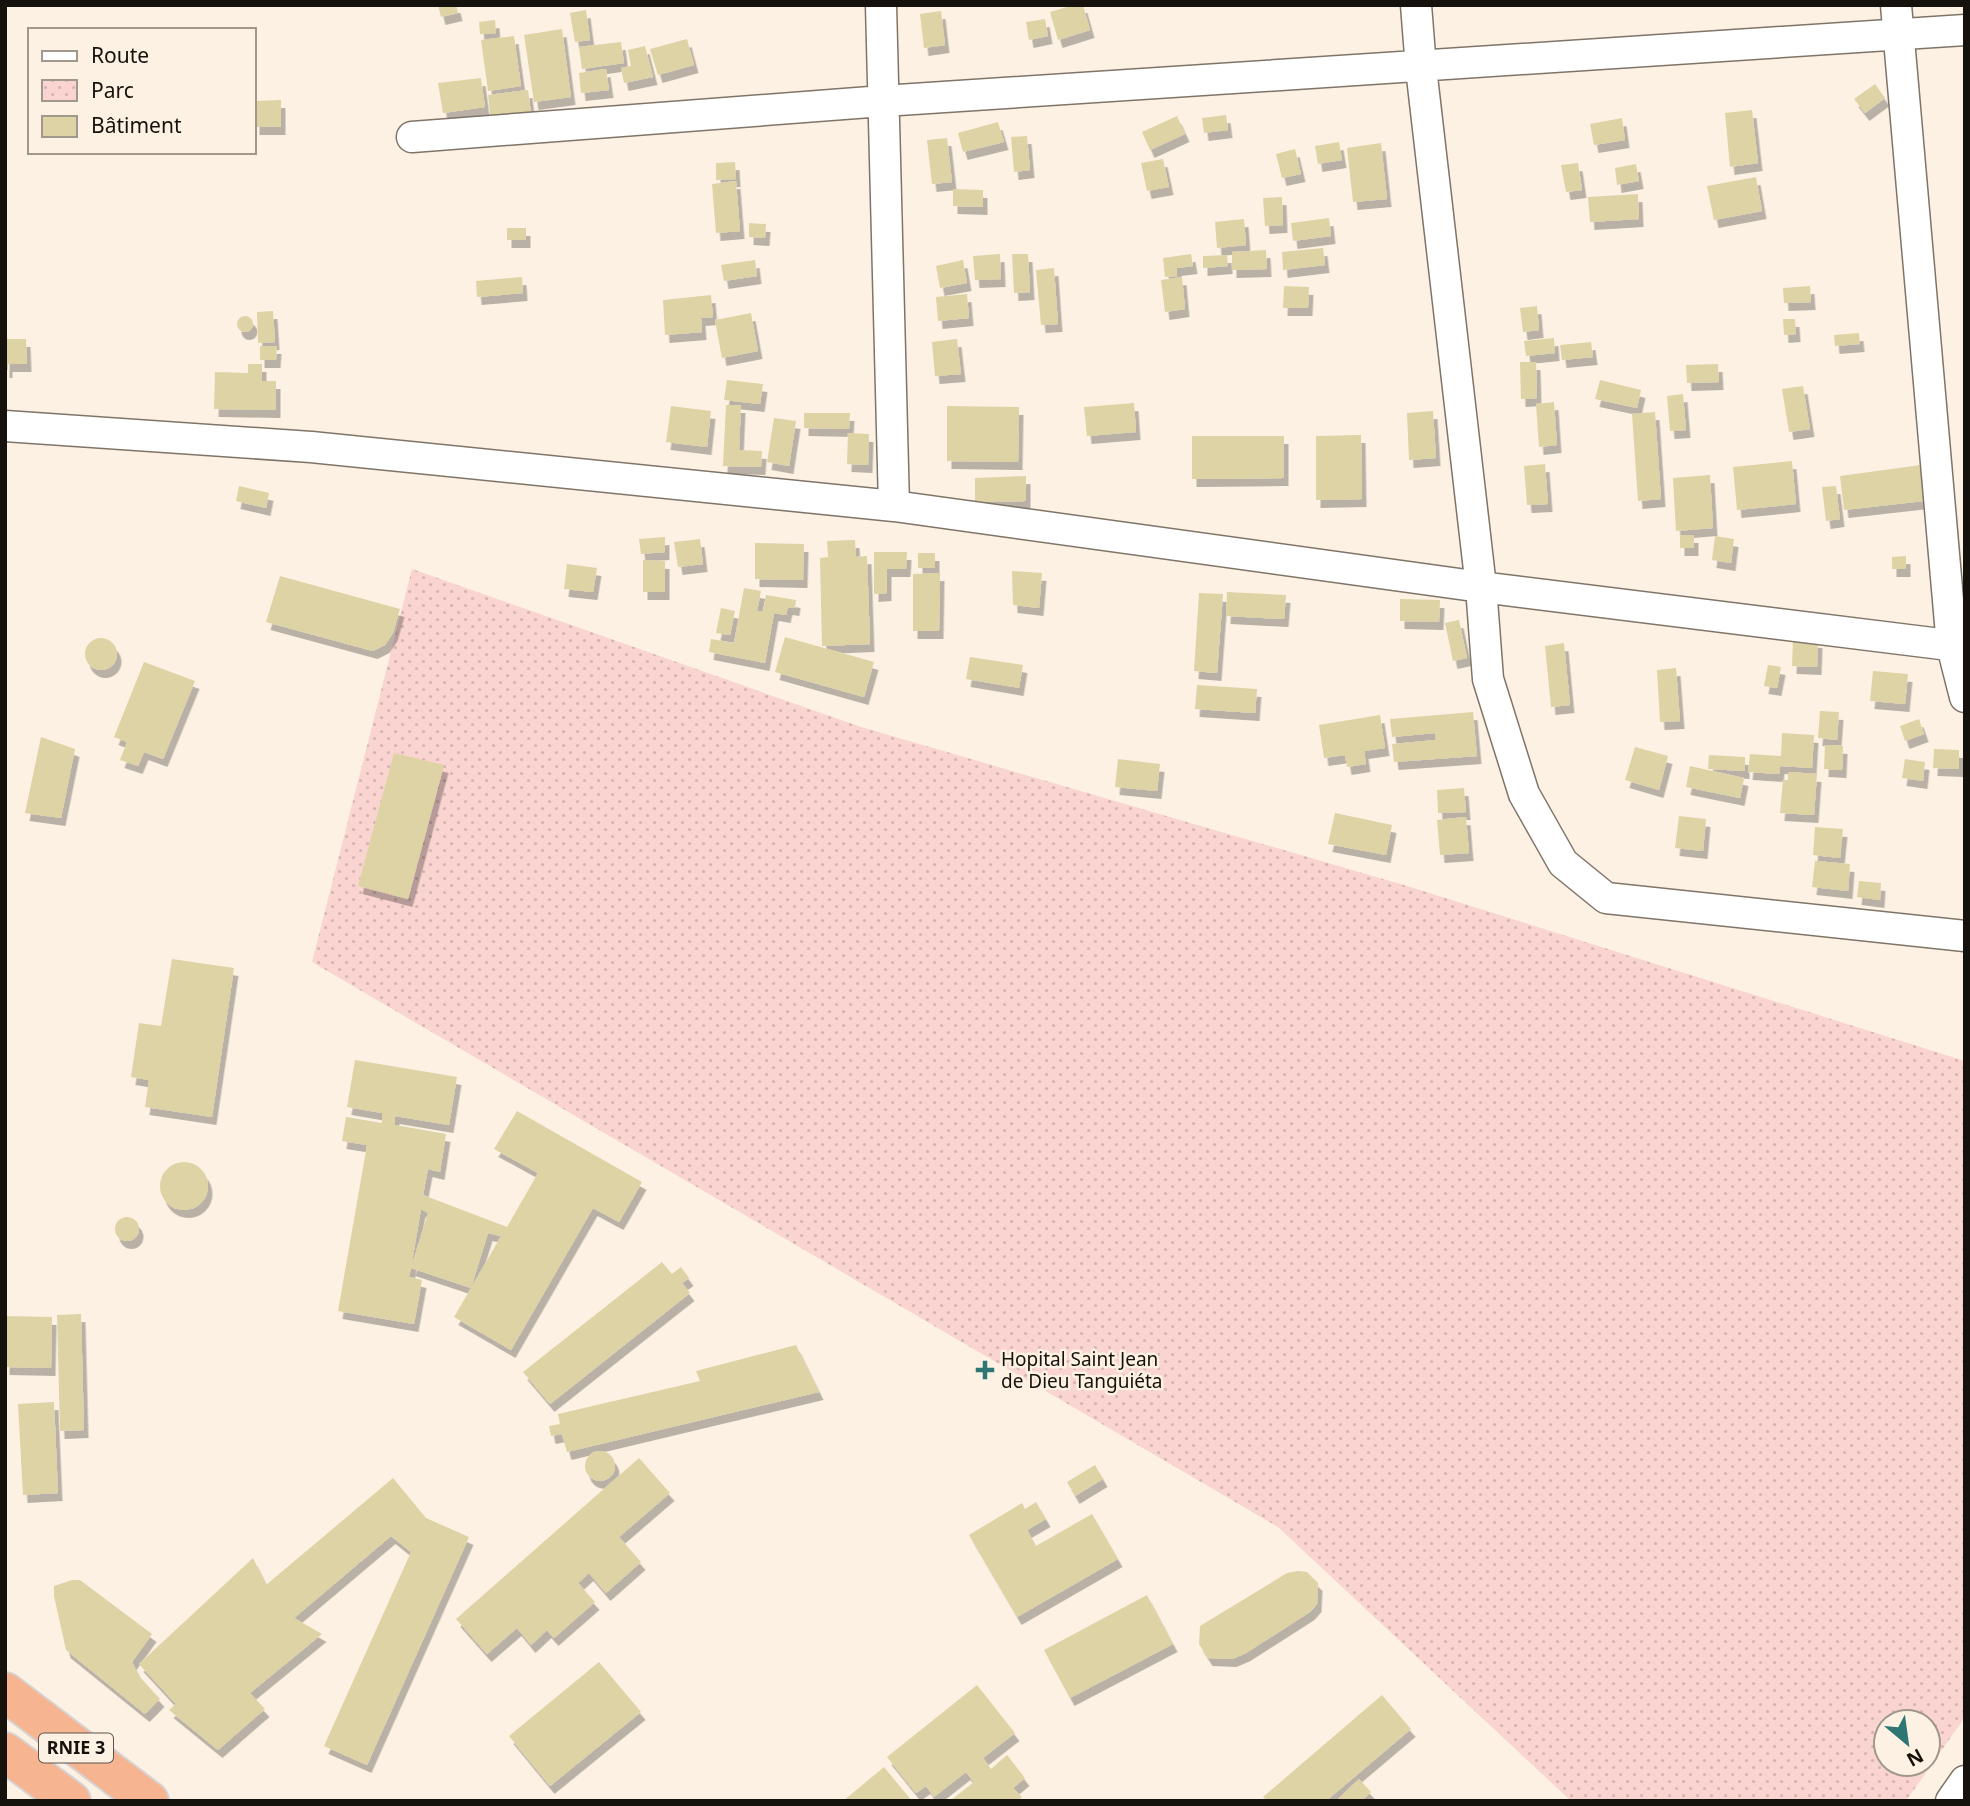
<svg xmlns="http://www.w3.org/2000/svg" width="1970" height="1806" viewBox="0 0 1970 1806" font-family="'Noto Sans',sans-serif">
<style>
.park{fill:url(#park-dots);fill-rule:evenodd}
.building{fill:#ded3a5;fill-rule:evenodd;filter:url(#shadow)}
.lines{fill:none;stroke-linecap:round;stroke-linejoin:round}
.street-casing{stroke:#7f7468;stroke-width:33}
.highway-casing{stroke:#d5d4d3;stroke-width:42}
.street{stroke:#fff;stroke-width:30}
.highway{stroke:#f7b491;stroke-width:38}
.poi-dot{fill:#2d7674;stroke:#fdf1e3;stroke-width:2.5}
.labels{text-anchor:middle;stroke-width:5;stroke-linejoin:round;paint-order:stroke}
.shield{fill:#fdf1e3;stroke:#5b544c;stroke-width:2}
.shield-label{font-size:18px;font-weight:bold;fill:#15110c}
.poi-label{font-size:19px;fill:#15110c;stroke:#fdf1e3;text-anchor:start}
</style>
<defs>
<pattern id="park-dots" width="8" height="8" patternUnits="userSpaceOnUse" patternTransform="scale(1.75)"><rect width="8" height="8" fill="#fad4d1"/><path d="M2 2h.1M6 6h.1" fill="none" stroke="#d5b5b2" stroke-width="1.8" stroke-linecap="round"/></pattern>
<filter id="shadow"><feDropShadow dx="4.5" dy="8" stdDeviation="0" flood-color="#0004"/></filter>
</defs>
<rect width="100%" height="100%" fill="#fdf1e3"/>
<path class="park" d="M412 569 861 727 1407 886 1965 1061V1717L1906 1801H1571L1278 1527 312 962ZM1886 1722H1928V1764H1886Z"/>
<path class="building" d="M438 5H456L458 13 441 17Z
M1074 5H1083L1090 30 1058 40 1050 12Z
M586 10 590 40 575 42 570 13Z
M941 11 945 45 924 48 920 14Z
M1045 19 1048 36 1029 40 1026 22Z
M495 20 496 33 480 34 479 22Z
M562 29 571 97 534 102 524 35Z
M514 36 521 86 488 91 481 40Z
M687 39 694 65 658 75 650 49Z
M621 42 624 63 582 69 579 47Z
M645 46 653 77 624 83 621 68 631 66 628 50Z
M606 69 609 90 581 93 579 73Z
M481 78 485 107 443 113 438 83Z
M1875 84 1885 98 1865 113 1854 99Z
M528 90 531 114 491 120 488 95Z
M281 100V127H255V101Z
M1752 110 1758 163 1730 167 1725 113Z
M1226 115 1228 130 1204 133 1202 118Z
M1177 116 1185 134 1150 150 1142 132Z
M1622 118 1625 140 1594 145 1590 124Z
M998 122 1004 142 963 152 958 133Z
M1027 136 1030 170 1014 172 1011 137Z
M947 138 952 182 932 184 927 140Z
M1339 142 1342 160 1318 164 1315 146Z
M1381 143 1387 199 1353 202 1347 148Z
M1295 149 1301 174 1282 178 1276 154Z
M1163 159 1169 187 1147 191 1141 163Z
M735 162 736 179 716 180V163Z
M1578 163 1582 190 1566 192 1561 165Z
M1636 164 1639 181 1617 185 1615 168Z
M1756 177 1762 211 1714 220 1707 186Z
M736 181 740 231 716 233 712 184Z
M953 189 983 190V207L953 206Z
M1638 194 1639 219 1590 222 1588 197Z
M1282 197 1283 225 1265 226 1263 198Z
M1329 218 1331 236 1293 241 1291 223Z
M1244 219 1246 245 1217 248 1215 222Z
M749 223 766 224 765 238 749 237Z
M507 228H526V240H507Z
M1323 248 1325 265 1283 270 1282 252Z
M1266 250 1267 269 1232 270V252Z
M1000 254 1001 279 975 280 973 256Z
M1012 254H1028L1030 292 1014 293Z
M1191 254 1193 266 1177 268V276L1165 277 1163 258Z
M1227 255 1228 266 1203 268V256Z
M755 260 757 276 724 281 721 265Z
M963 260 967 283 940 288 936 266Z
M1054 268 1058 324 1041 325 1036 270Z
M522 277 523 293 477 297 476 281Z
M1182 277 1185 309 1165 312 1161 280Z
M1284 286 1309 287 1308 308H1283Z
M1810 286 1811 302 1784 303 1783 288Z
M967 294 969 318 938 321 936 297Z
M711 295 713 317 701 318 702 332 665 335 663 300Z
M1537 306 1539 330 1523 332 1520 308Z
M273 311 275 342 258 343 257 312Z
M751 313 758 351 722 358 715 320Z
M237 324a8 8 0 1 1 16 0a8 8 0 1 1-16 0Z
M1783 319H1795L1796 334 1784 335Z
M1859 333 1860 344 1835 346 1834 335Z
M1554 338 1555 353 1526 356 1524 341Z
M5 339H26L27 364H8V370H5Z
M957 339 961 374 935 376 932 342Z
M1591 342 1593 357 1562 360 1560 345Z
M260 346H277L276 360H260Z
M1520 362H1536L1537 398 1521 399Z
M248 364H262V381H276V410L214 409 215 372 248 373Z
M1718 364 1719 382 1687 383 1686 365Z
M727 380 763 384 760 404 724 400Z
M1600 380 1641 390 1637 408 1595 399Z
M1803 386 1810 429 1789 432 1782 389Z
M1683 394 1686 430 1670 431 1667 396Z
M1554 402 1557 445 1539 447 1536 404Z
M1134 403 1136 432 1087 436 1084 407Z
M726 405H741L739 450 762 451 761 467 723 466Z
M671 406 711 411 707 447 666 442Z
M947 406 1019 407 1018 462 947 461Z
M1433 411 1436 458 1409 460 1407 413Z
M1655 412 1661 499 1638 501 1632 414Z
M804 413H850L849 429 804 428Z
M774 418 796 421 789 466 767 462Z
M848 433 869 434 868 465 847 464Z
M1361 435 1362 499 1316 500V436Z
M1192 436H1284V478L1192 479Z
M1792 461 1796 504 1737 510 1733 467Z
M1545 464 1548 504 1527 505 1524 466Z
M1928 464 1933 500 1844 510 1840 476Z
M1710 475 1713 528 1676 531 1673 478Z
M1026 476V501L975 502V478Z
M239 486 269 493 266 508 236 501Z
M1836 486 1840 519 1826 521 1822 487Z
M1680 535H1694V548H1680Z
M1715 536 1734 539 1731 563 1712 560Z
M665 537V552L641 554 639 539Z
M700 539 703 564 678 567 674 542Z
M855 540 856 557 867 556 870 644 822 646 820 558 828 557 827 541Z
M755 543 804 544 803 580 755 579Z
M874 552H907L906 569H887V593L874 594Z
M918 553H935V568H918Z
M1906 556V569H1892V557Z
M643 560 665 561V592H643Z
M567 564 597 568 593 592 564 589Z
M1012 571 1042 573 1039 608 1013 605Z
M940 573 939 631H913V574Z
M280 576 400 609 393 633 385 645 373 651 266 622Z
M744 588 761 591 757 611 763 612 766 595 796 600 795 608 788 607 786 615 774 613 765 663 709 652 711 639 734 643Z
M1227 592 1286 595 1284 619 1226 616Z
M1199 593 1223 594 1217 673 1194 671Z
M1400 599 1440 600 1439 622 1400 621Z
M721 608 735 611 730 635 716 633Z
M1459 620 1467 658 1453 661 1445 623Z
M785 637 874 662 864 697 775 672Z
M85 654a16 16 0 1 1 32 0a16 16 0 1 1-32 0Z
M1793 639 1818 640 1817 667 1792 666Z
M1564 643 1570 705 1551 707 1545 646Z
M970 657 1023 665 1019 688 966 679Z
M144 662 195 681 163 759 144 752 138 766 120 760 127 742 114 737Z
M1768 665 1781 667 1777 688 1764 686Z
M1676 668 1680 721 1660 722 1657 670Z
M1873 671 1908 674 1905 704 1870 701Z
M1197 685 1257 689 1255 713 1195 709Z
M1820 711 1839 712 1837 740 1818 738Z
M1473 712 1477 756 1394 762 1392 744 1436 740 1435 733 1392 737 1390 719Z
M1380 715 1385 748 1364 751 1366 764 1347 767 1345 755 1324 758 1319 725Z
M1919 719 1924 734 1905 741 1900 726Z
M1782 733 1814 735 1812 768 1780 766 1779 774 1748 772 1750 754 1781 756Z
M41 737 75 749 61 818 25 813Z
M1825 745 1843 746 1842 770 1824 769Z
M1635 747 1668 756 1659 790 1625 780Z
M1934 749 1959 750V769L1933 768Z
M394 753 444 765 408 899 358 886Z
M1709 755 1745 757V771L1708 769Z
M1118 759 1160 764 1157 791 1115 787Z
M1905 759 1925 762 1923 781 1902 778Z
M1690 766 1744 778 1740 798 1686 787Z
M1788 772 1817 774 1814 815 1780 813 1783 780H1788Z
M1464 788 1466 812 1438 813 1437 790Z
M1335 813 1392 825 1386 855 1328 844Z
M1679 816 1706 819 1703 851 1675 848Z
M1466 817 1469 853 1440 855 1437 820Z
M1815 827 1843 829 1840 858 1813 855Z
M1815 861 1850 864 1848 891 1812 887Z
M1859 881 1881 883 1880 900 1857 897Z
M172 959 234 968 212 1117 145 1107 149 1080 131 1077 139 1023 161 1026Z
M355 1060 457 1077 449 1125 395 1116V1125L446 1134 440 1172 428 1169 423 1195 507 1227 538 1173 494 1149 517 1111 642 1182 619 1222 593 1208 511 1350 454 1317 471 1288 411 1268 409 1277 422 1280 414 1324 338 1311 367 1145 342 1141 346 1117 382 1123V1113L347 1107ZM421 1209 428 1213 411 1268ZM488 1233 501 1236 471 1288Z
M160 1186a24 24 0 1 1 48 0a24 24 0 1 1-48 0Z
M115 1229a12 12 0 1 1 24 0a12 12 0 1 1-24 0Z
M662 1262 672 1274 681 1267 689 1278 682 1283 690 1293 550 1404 523 1372Z
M81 1314 84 1430 60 1431 57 1315Z
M5 1316 52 1317 51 1368 5 1367Z
M796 1345 819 1392 567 1452 562 1434 551 1436 549 1426 560 1424 558 1414 700 1381 696 1371Z
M54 1402 58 1493 23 1495 18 1404Z
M585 1466a15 15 0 1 1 30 0a15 15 0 1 1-30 0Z
M639 1458 670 1493 619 1537 641 1562 606 1593 589 1573 578 1583 595 1602 554 1638 547 1630 531 1645 517 1628 487 1654 456 1619Z
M1095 1465 1103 1479 1075 1496 1067 1482Z
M393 1478 426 1518 469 1537 367 1765 324 1746 411 1552 391 1536 294 1618 322 1634 250 1693 265 1709 218 1750 169 1710 176 1704 139 1664 253 1558 266 1585Z
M1036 1502 1046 1519 1027 1530 1036 1546 1092 1514 1118 1559 1017 1617 969 1535 1022 1503 1025 1509Z
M1298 1571 1307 1572 1318 1583 1317 1604 1310 1612 1246 1653 1232 1659 1208 1658 1199 1644 1200 1626 1287 1573Z
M72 1580H80L152 1634 132 1662 139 1676 160 1699 145 1714 66 1650 54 1596V1586Z
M1147 1595 1173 1644 1070 1698 1044 1650Z
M599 1662 641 1712 550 1786 509 1736Z
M977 1685 1015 1733 983 1758 991 1769 1007 1755 1025 1778 1013 1788 1022 1797 1017 1801H950L974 1782 966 1772 934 1797 926 1786 916 1793 887 1757Z
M1382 1695 1411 1729 1326 1801H1267L1263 1797Z
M884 1767 912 1801H843Z
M1359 1779 1371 1792 1362 1801H1336Z"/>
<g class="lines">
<g class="street-casing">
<path id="street" d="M881 5 894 506
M1416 5 1421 68 1481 587 1488 679 1524 794 1563 863 1606 898 1965 936
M1896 5 1952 646 1965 697
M412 137 883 101 1965 30
M5 426 311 447 894 506 1481 587 1965 647
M1951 1801 1965 1781"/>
</g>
<g class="highway-casing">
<path id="highway" d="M5 1692 149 1801
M5 1752 71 1801"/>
</g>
<use href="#street" class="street"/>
<use href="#highway" class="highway"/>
</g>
<path class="poi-dot" d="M981.5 1359.5h7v7h7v7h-7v7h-7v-7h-7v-7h7z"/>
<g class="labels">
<rect class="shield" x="39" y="1733.5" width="74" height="29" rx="5"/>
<g class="shield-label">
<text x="76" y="1754">RNIE 3</text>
</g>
<g class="poi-label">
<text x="1001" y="1366">Hopital Saint Jean<tspan x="1001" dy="22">de Dieu Tanguiéta</tspan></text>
</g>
</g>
<rect width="1970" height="1806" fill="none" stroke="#15110c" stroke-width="14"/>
<rect x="28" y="28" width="228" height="126" fill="#fdf1e3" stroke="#a0978d" stroke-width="2"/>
<rect x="42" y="51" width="35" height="10" fill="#ffffff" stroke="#a0978d" stroke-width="2"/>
<text x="91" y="63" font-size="21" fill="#15110c">Route</text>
<rect x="42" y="80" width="35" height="21" fill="url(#park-dots)" stroke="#a0978d" stroke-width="2"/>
<text x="91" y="98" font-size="21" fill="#15110c">Parc</text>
<rect x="42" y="116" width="35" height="21" fill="#ded3a5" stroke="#a0978d" stroke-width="2"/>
<text x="91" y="133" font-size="21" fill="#15110c">Bâtiment</text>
<g transform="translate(1907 1743) rotate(151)"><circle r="33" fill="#fdf1e3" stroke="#a0978d" stroke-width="2"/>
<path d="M0-5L12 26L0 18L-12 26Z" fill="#2d7674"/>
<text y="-10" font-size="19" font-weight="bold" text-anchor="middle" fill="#15110c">N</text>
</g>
</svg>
